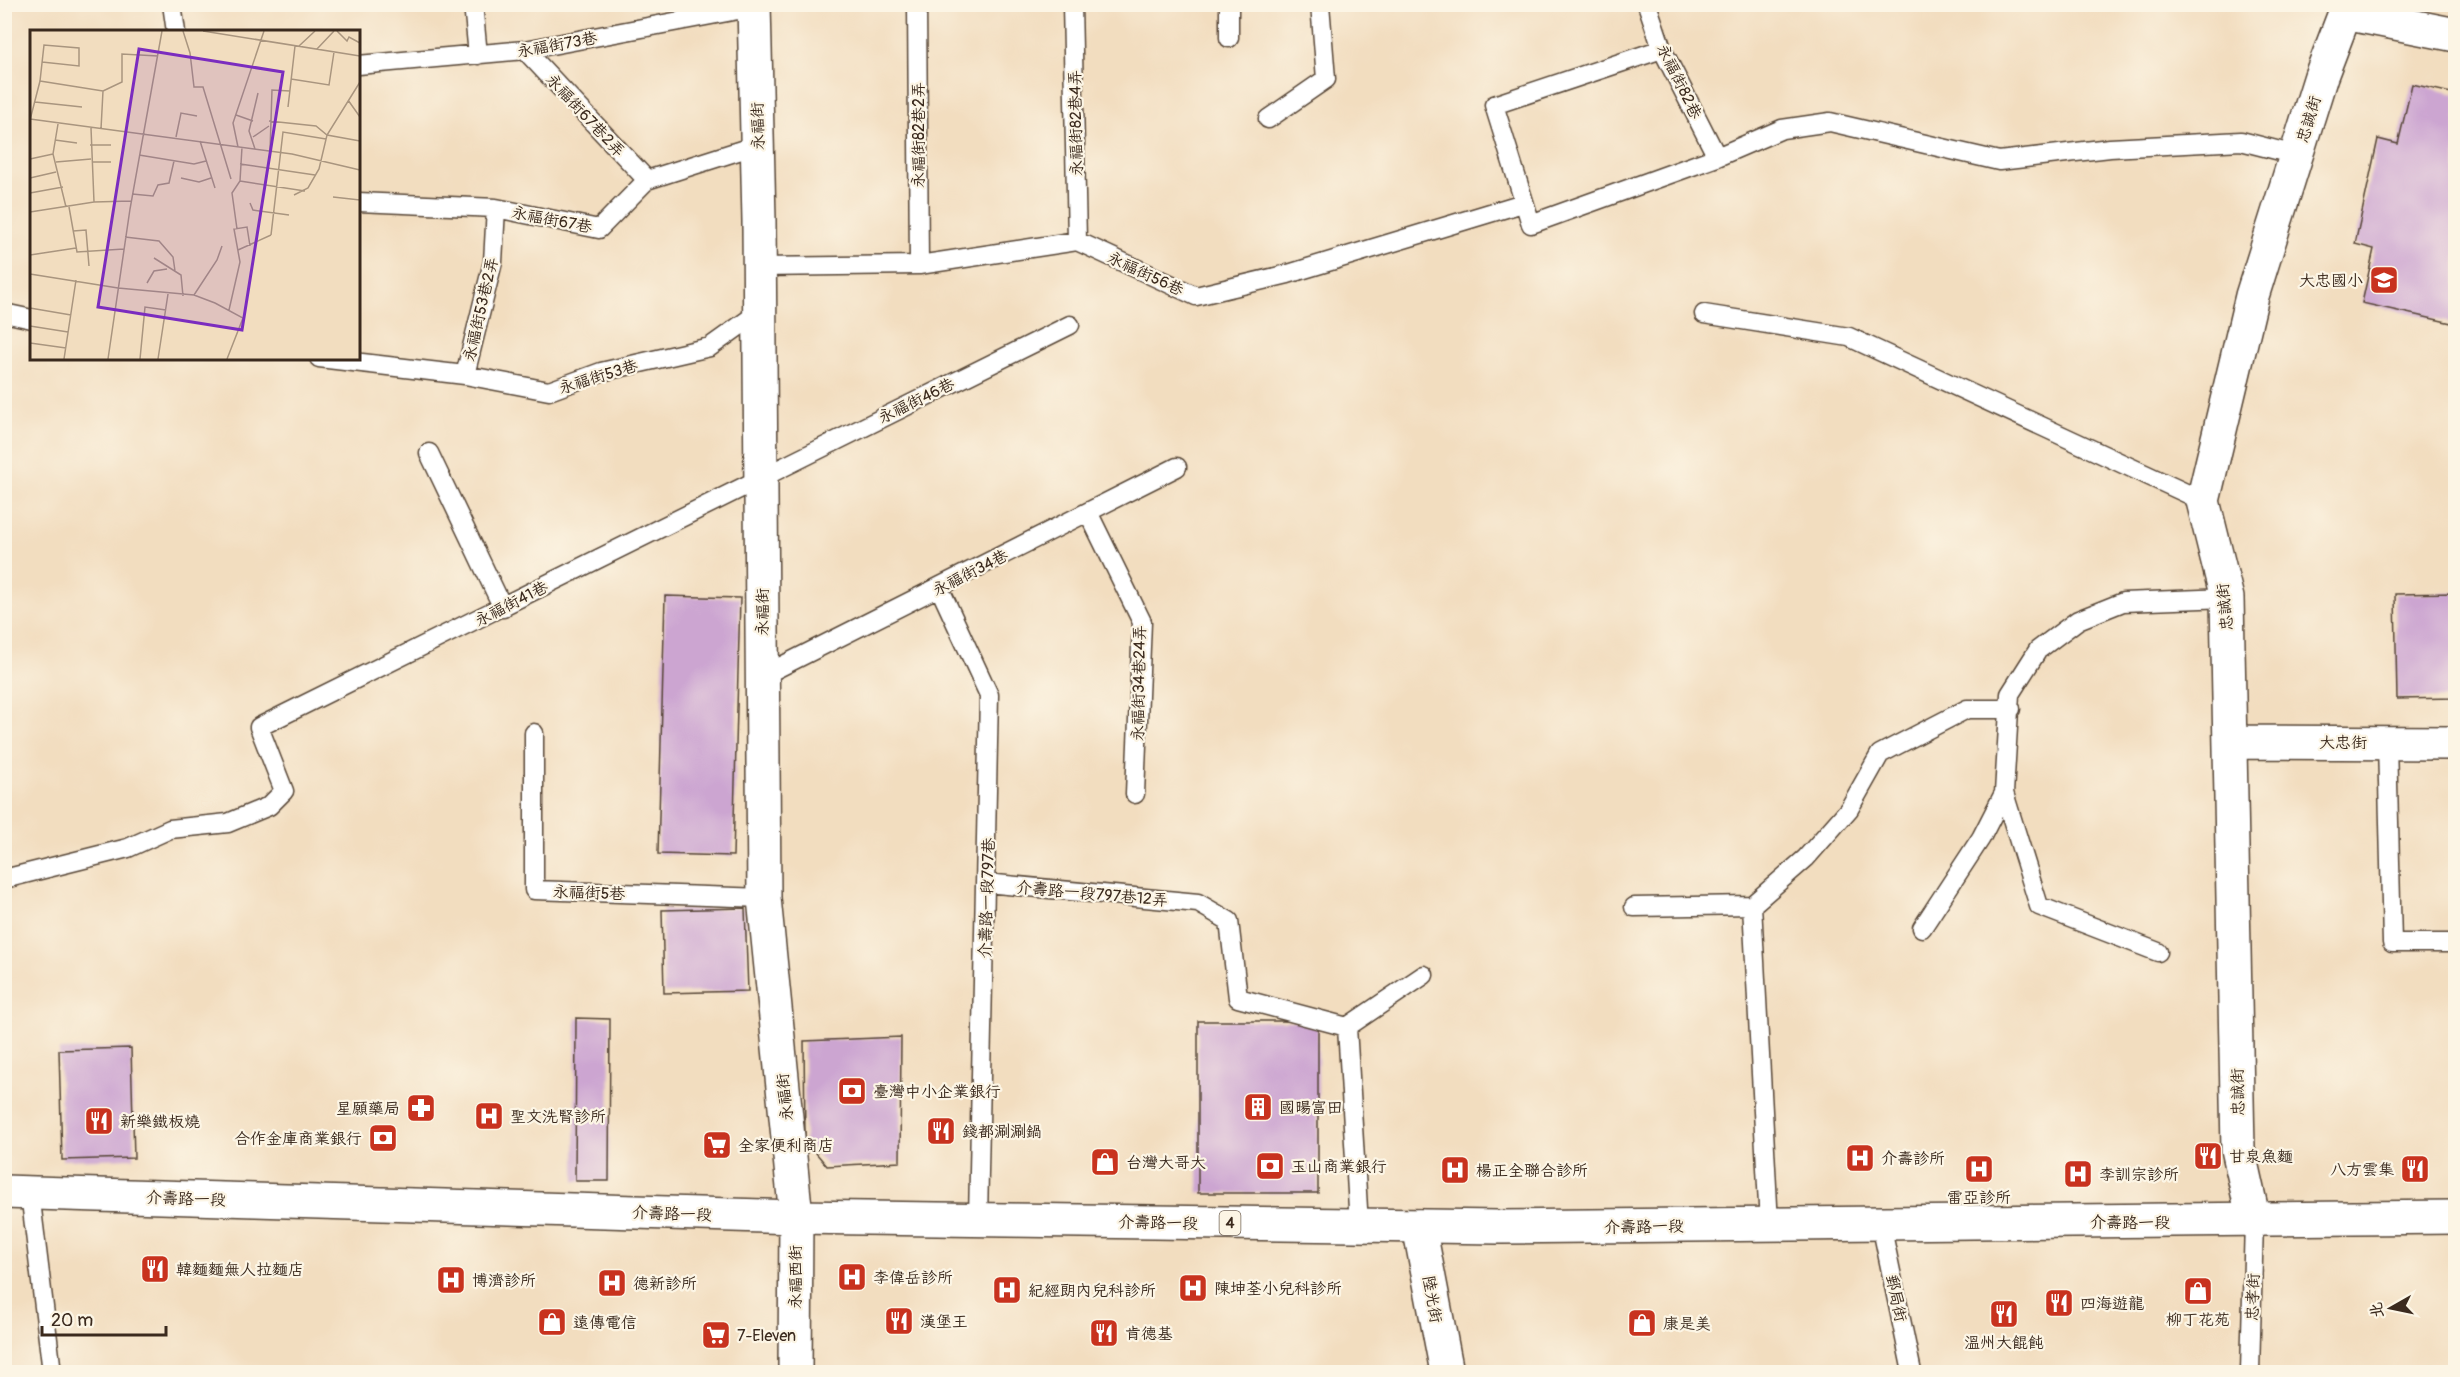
<svg xmlns="http://www.w3.org/2000/svg" width="2460" height="1377" viewBox="0 0 2460 1377" font-family="Pangolin,'LXGW WenKai TC',sans-serif">
<style>
.building{fill:#cca5d1}
.lines{fill:none;stroke-linecap:round;stroke-linejoin:round}
.lane-casing{stroke:#564536;stroke-width:21}
.street-casing{stroke:#564536;stroke-width:36}
.primary-casing{stroke:#564536;stroke-width:36}
.lane{stroke:#fff;stroke-width:18}
.street{stroke:#fff;stroke-width:33}
.primary{stroke:#fff;stroke-width:33}
.labels{text-anchor:middle;stroke-width:4.5;stroke-linejoin:round;paint-order:stroke}
.shield{fill:#fcf5e5;stroke:#75675a;stroke-width:1.5}
.shield-label{font-size:15px;font-weight:bold;fill:#3b2a1e}
.street-label{font-size:16px;fill:#3b2a1e;stroke:#fcf5e5}
.poi-label{font-size:16px;fill:#3b2a1e;stroke:#fcf5e5;text-anchor:start}
.inset-road{fill:none;stroke:#a9957f;stroke-width:1.5}
.view{fill:#7b2cbf;fill-opacity:0.15;stroke:#7b2cbf;stroke-width:3}
.inset-edge{fill:none;stroke:#3b2a1e;stroke-width:3}
</style>
<rect width="100%" height="100%" fill="#fcf5e5"/>
<filter id="ink" filterUnits="userSpaceOnUse"><feTurbulence type="fractalNoise" baseFrequency=".0167" numOctaves="2"/><feDisplacementMap in="SourceGraphic" scale="12" xChannelSelector="R" yChannelSelector="G"/><feConvolveMatrix kernelMatrix="1 2 1 2 8 2 1 2 1" color-interpolation-filters="sRGB"/></filter>
<filter id="wash" filterUnits="userSpaceOnUse"><feTurbulence type="fractalNoise" baseFrequency=".008" numOctaves="4" result="noise"/><feDisplacementMap in="SourceGraphic" scale="24" xChannelSelector="R" yChannelSelector="G"/><feGaussianBlur stdDeviation="1.35" result="paint"/><feColorMatrix in="noise" values="0 0 0 0 0 0 0 0 0 0 0 0 0 0 0 0 0 1.4 0 .05"/><feComposite in="paint" operator="in"/></filter>
<g filter="url(#wash)">
<rect width="100%" height="100%" fill="#f2ddbf"/>
<g id="blocks">
<path class="building" d="M2412 84 2456 94V324L2362 303 2374 249 2355 244 2378 139 2398 144Z
M2456 593V698L2397 699 2395 594Z
M665 596 740 598 733 856 658 854Z
M745 908 748 991 664 993 662 910Z
M576 1018 610 1019 609 1181H575Z
M1198 1021H1318V1193H1198Z
M901 1037 900 1162 827 1166 805 1140 804 1041Z
M131 1048 134 1158 62 1160 59 1050Z"/>
</g>
</g>
<g filter="url(#ink)">
<use href="#blocks" fill-opacity="0" stroke="#564536" stroke-width="1.5"/>
<g class="lines">
<g class="lane-casing">
<path id="lane" d="M172 4 176 32
M473 4 478 55
M917 4 919 265
M1072 4 1077 241
M1229 4V38
M1647 4 1662 49 1717 157
M1662 49 1494 105 1531 224 1717 157 1782 129 1830 122 1999 161 2110 148 2241 141 2296 155
M525 50 647 180
M358 65 525 50 754 7
M1268 119 1326 79 1320 4
M358 202 496 208 599 229 647 180 757 145
M759 267 919 265 1077 241 1196 296 1288 274 1523 203
M4 313 32 319
M1704 314 1849 337 2203 501
M319 358 465 375 549 391 601 372 710 347 759 312
M465 375 493 262 496 208
M429 453 503 608
M1088 512 1142 622 1135 794
M939 587 989 695 978 1219
M762 676 1177 467
M534 733V890L764 898
M2387 742 2392 943H2456
M2004 793 2039 906 2158 952
M4 879 128 848 170 829 228 823 269 806 284 791 259 727 1070 325
M986 883 1198 903 1229 921 1238 998 1347 1027 1359 1225
M1634 907 1752 905
M1922 928 1981 838 2004 793 2010 694 2038 650 2078 620 2123 602 2227 598
M1347 1027 1424 975
M30 1193 52 1372
M1769 1224 1752 905 1806 858 1849 809 1880 754 1967 709H2011
M1881 1224 1912 1372
M2250 1372 2254 1221"/>
</g>
<g class="street-casing">
<path id="street" d="M754 4 759 221 764 898 796 1217 795 1372
M2230 742 2456 743
M2254 1221 2238 1149 2227 598 2203 501 2252 296 2321 76 2345 13 2456 35
M1419 1226 1447 1372"/>
</g>
<g class="primary-casing">
<path id="primary" d="M4 1192 796 1217 1499 1227 2456 1217"/>
</g>
<use href="#lane" class="lane"/>
<use href="#street" class="street"/>
<use href="#primary" class="primary"/>
</g>
</g>
<defs>
<g id="school-square" transform="scale(1.5)"><rect x="-9" y="-9" width="18" height="18" rx="4" fill="#c8321e" stroke="#fcf5e5"/><path d="M0-5L7-2L0 1L-7-2ZM-4 1L0 2.5L4 1V4Q0 6-4 4Z" fill="#fff"/></g>
<g id="bank-square" transform="scale(1.5)"><rect x="-9" y="-9" width="18" height="18" rx="4" fill="#c8321e" stroke="#fcf5e5"/><path d="M-6-4H6V4H-6ZM0-2.3a2.3 2.3 0 1 0 0 4.6a2.3 2.3 0 1 0 0-4.6Z" fill="#fff"/></g>
<g id="building-square" transform="scale(1.5)"><rect x="-9" y="-9" width="18" height="18" rx="4" fill="#c8321e" stroke="#fcf5e5"/><path d="M-4-6H4V6H1V3H-1V6H-4ZM-2.5-4.3h1.7v1.8h-1.7ZM.8-4.3h1.7v1.8H.8ZM-2.5-1h1.7V.8h-1.7ZM.8-1h1.7V.8H.8Z" fill="#fff"/></g>
<g id="pharmacy-square" transform="scale(1.5)"><rect x="-9" y="-9" width="18" height="18" rx="4" fill="#c8321e" stroke="#fcf5e5"/><path d="M-2-6h4v4h4v4h-4v4h-4v-4h-4v-4h4Z" fill="#fff"/></g>
<g id="hospital-square" transform="scale(1.5)"><rect x="-9" y="-9" width="18" height="18" rx="4" fill="#c8321e" stroke="#fcf5e5"/><path d="M-5-5h3v3.5h4V-5h3V5h-3V1.5h-4V5h-3Z" fill="#fff"/></g>
<g id="restaurant-square" transform="scale(1.5)"><rect x="-9" y="-9" width="18" height="18" rx="4" fill="#c8321e" stroke="#fcf5e5"/><path d="M-5-6h1v4h1v-4h1v4h1v-4h1v5L-1.5 .5V6h-2V.5L-5-1ZM5-6V6H3V1.5H1.5Q1.5-4 5-6Z" fill="#fff"/></g>
<g id="supermarket-square" transform="scale(1.5)"><rect x="-9" y="-9" width="18" height="18" rx="4" fill="#c8321e" stroke="#fcf5e5"/><path d="M-6-5.5h2.5l.6 2H6L4.5 2H-2.5L-4.4-4H-6ZM-1.5 3.2a1.3 1.3 0 1 0 .1 0ZM3 3.2a1.3 1.3 0 1 0 .1 0Z" fill="#fff"/></g>
<g id="shop-square" transform="scale(1.5)"><rect x="-9" y="-9" width="18" height="18" rx="4" fill="#c8321e" stroke="#fcf5e5"/><path d="M-5-2.5h2.3a2.7 3.5 0 0 1 5.4 0H5L5.5 6h-11ZM-1.5-2.5h3a1.5 2.3 0 0 0-3 0Z" fill="#fff"/></g>
</defs>
<g fill-rule="evenodd">
<use href="#school-square" x="2384" y="280"/>
<use href="#bank-square" x="852" y="1091"/>
<use href="#building-square" x="1258" y="1107"/>
<use href="#pharmacy-square" x="421" y="1108"/>
<use href="#hospital-square" x="489" y="1116"/>
<use href="#restaurant-square" x="99" y="1121"/>
<use href="#restaurant-square" x="941" y="1131"/>
<use href="#bank-square" x="383" y="1138"/>
<use href="#supermarket-square" x="717" y="1145"/>
<use href="#restaurant-square" x="2208" y="1156"/>
<use href="#hospital-square" x="1860" y="1158"/>
<use href="#shop-square" x="1105" y="1162"/>
<use href="#bank-square" x="1270" y="1166"/>
<use href="#hospital-square" x="1979" y="1169"/>
<use href="#restaurant-square" x="2415" y="1169"/>
<use href="#hospital-square" x="1455" y="1170"/>
<use href="#hospital-square" x="2078" y="1174"/>
<use href="#restaurant-square" x="155" y="1269"/>
<use href="#hospital-square" x="852" y="1277"/>
<use href="#hospital-square" x="451" y="1280"/>
<use href="#hospital-square" x="612" y="1283"/>
<use href="#hospital-square" x="1193" y="1288"/>
<use href="#hospital-square" x="1007" y="1290"/>
<use href="#shop-square" x="2198" y="1291"/>
<use href="#restaurant-square" x="2059" y="1303"/>
<use href="#restaurant-square" x="2004" y="1314"/>
<use href="#restaurant-square" x="899" y="1321"/>
<use href="#shop-square" x="552" y="1322"/>
<use href="#shop-square" x="1642" y="1323"/>
<use href="#restaurant-square" x="1104" y="1333"/>
<use href="#supermarket-square" x="716" y="1335"/>
</g>
<g class="labels">
<rect class="shield" x="1219.5" y="1211" width="21" height="24" rx="4.5"/>
<g class="shield-label">
<text x="1230" y="1228">4</text>
</g>
<g class="street-label">
<text transform="translate(557 44) rotate(-10)" y="6">永福街73巷</text>
<text transform="translate(1680 81) rotate(64)" y="6">永福街82巷</text>
<text transform="translate(586 115) rotate(47)" y="6">永福街67巷2弄</text>
<text transform="translate(2308 119) rotate(-73)" y="6">忠誠街</text>
<text transform="translate(1075 123) rotate(-91)" y="6">永福街82巷4弄</text>
<text transform="translate(757 126) rotate(-91)" y="6">永福街</text>
<text transform="translate(918 135) rotate(-90)" y="6">永福街82巷2弄</text>
<text transform="translate(552 219) rotate(11)" y="6">永福街67巷</text>
<text transform="translate(1146 273) rotate(25)" y="6">永福街56巷</text>
<text transform="translate(480 309) rotate(-77)" y="6">永福街53巷2弄</text>
<text transform="translate(598 376) rotate(-17)" y="6">永福街53巷</text>
<text transform="translate(916 400) rotate(-26)" y="6">永福街46巷</text>
<text transform="translate(970 572) rotate(-27)" y="6">永福街34巷</text>
<text transform="translate(511 603) rotate(-27)" y="6">永福街41巷</text>
<text transform="translate(2224 607) rotate(-96)" y="6">忠誠街</text>
<text transform="translate(762 612) rotate(-90)" y="6">永福街</text>
<text transform="translate(1138 683) rotate(-89)" y="6">永福街34巷24弄</text>
<text x="2343" y="748">大忠街</text>
<text transform="translate(589 892) rotate(2)" y="6">永福街5巷</text>
<text transform="translate(1092 893) rotate(5)" y="6">介壽路一段797巷12弄</text>
<text transform="translate(986 898) rotate(-88)" y="6">介壽路一段797巷</text>
<text transform="translate(2237 1092) rotate(-91)" y="6">忠誠街</text>
<text transform="translate(784 1097) rotate(-96)" y="6">永福街</text>
<text transform="translate(186 1198) rotate(2)" y="6">介壽路一段</text>
<text transform="translate(672 1213) rotate(2)" y="6">介壽路一段</text>
<text transform="translate(1158 1222) rotate(1)" y="6">介壽路一段</text>
<text x="2130" y="1228">介壽路一段</text>
<text transform="translate(1644 1226) rotate(-1)" y="6">介壽路一段</text>
<text transform="translate(795 1277) rotate(-90)" y="6">永福西街</text>
<text transform="translate(2252 1297) rotate(-88)" y="6">忠孝街</text>
<text transform="translate(1897 1298) rotate(78)" y="6">郵局街</text>
<text transform="translate(1433 1299) rotate(80)" y="6">陸光街</text>
</g>
<g class="poi-label">
<text x="2363" y="286" text-anchor="end">大忠國小</text>
<text x="873" y="1097">臺灣中小企業銀行</text>
<text x="1279" y="1113">國暘富田</text>
<text x="400" y="1114" text-anchor="end">星願藥局</text>
<text x="510" y="1122">聖文洗腎診所</text>
<text x="120" y="1127">新樂鐵板燒</text>
<text x="962" y="1137">錢都涮涮鍋</text>
<text x="362" y="1144" text-anchor="end">合作金庫商業銀行</text>
<text x="738" y="1151">全家便利商店</text>
<text x="2229" y="1162">甘泉魚麵</text>
<text x="1881" y="1164">介壽診所</text>
<text x="1126" y="1168">台灣大哥大</text>
<text x="1291" y="1172">玉山商業銀行</text>
<text x="2394" y="1175" text-anchor="end">八方雲集</text>
<text x="1476" y="1176">楊正全聯合診所</text>
<text x="2099" y="1180">李訓宗診所</text>
<text x="1979" y="1203" text-anchor="middle">雷亞診所</text>
<text x="176" y="1275">韓麵麵無人拉麵店</text>
<text x="873" y="1283">李偉岳診所</text>
<text x="472" y="1286">博濟診所</text>
<text x="633" y="1289">德新診所</text>
<text x="1214" y="1294">陳坤荃小兒科診所</text>
<text x="1028" y="1296">紀經朗內兒科診所</text>
<text x="2080" y="1309">四海遊龍</text>
<text x="2198" y="1325" text-anchor="middle">柳丁花苑</text>
<text x="920" y="1327">漢堡王</text>
<text x="573" y="1328">遠傳電信</text>
<text x="1663" y="1329">康是美</text>
<text x="1125" y="1339">肯德基</text>
<text x="737" y="1341">7-Eleven</text>
<text x="2004" y="1348" text-anchor="middle">溫州大餛飩</text>
</g>
</g>
<g transform="translate(30 30)">
<rect width="330" height="330" fill="#f2ddbf"/>
<path class="inset-road" d="M153 1 160 23 164 57H173L201 149M173 1 330 26M307 1 317 11 319 7 330 13M269 16 285 1M287 19 304 1M261 49 299 55 304 22M10 51 73 61M73 61 92 52V24L128 26M318 70 330 87M5 72 52 77M258 77 265 16M206 85 223 91M0 89 262 124 330 140M0 90 10 51 14 15 49 18V36L12 32M239 91 286 96 297 105 330 111M28 94 23 124 36 177M61 98 64 172M71 99 73 61M146 107 151 83 167 86M223 107 239 96M25 110 47 113M170 111 185 158M60 115H81M208 117 203 93 234 1M225 119 219 101 228 63M240 121 242 60 260 61M109 125 164 134 176 131M0 129 23 124M26 132 61 129M62 132H81M210 134 285 145M0 148 26 142M151 148 169 152 181 148M210 151 275 161M0 163 33 157M102 164 123 166 128 155 139 153 144 131M264 165 278 158 289 139 297 105 330 52M303 167 330 170M220 173 223 180 259 185M39 177 47 222 94 219M0 182 64 172 101 171M207 199 202 163 210 151 212 117M43 201 56 200 59 236M241 205 253 102 296 109M95 207 129 211 143 227 145 241M208 220 241 205M0 225 46 218M124 228 151 245 153 266M0 244 88 258 164 265 185 273 213 288 197 329M117 253 124 241 137 239M164 265 187 230 192 216M0 278 41 285M199 280 210 232 204 199 217 197 220 216M0 296 38 302M0 313 36 318M34 329 46 250M78 329 100 179 132 1M110 329 115 277 136 280M128 329 138 264"/>
<path class="view" d="M109 19 253 42 212 300 68 277Z"/>
<rect width="330" height="330" class="inset-edge"/>
</g>
<rect width="2460" height="1377" fill="none" stroke="#fcf5e5" stroke-width="24"/>
<g transform="translate(2391 1308) rotate(261)" stroke="#fcf5e5" stroke-width="4.5" paint-order="stroke">
<path d="M0-4.5L10 22L0 15L-10 22Z" fill="#3b2a1e"/>
<text y="-9" font-size="16" font-weight="bold" text-anchor="middle" fill="#3b2a1e">北</text>
</g>
<path d="M42 1326v9h124v-9" fill="none" stroke="#3b2a1e" stroke-width="3"/>
<text x="51" y="1326" font-size="18" fill="#3b2a1e" stroke="#fcf5e5" stroke-width="4.5" paint-order="stroke">20 m</text>
</svg>
